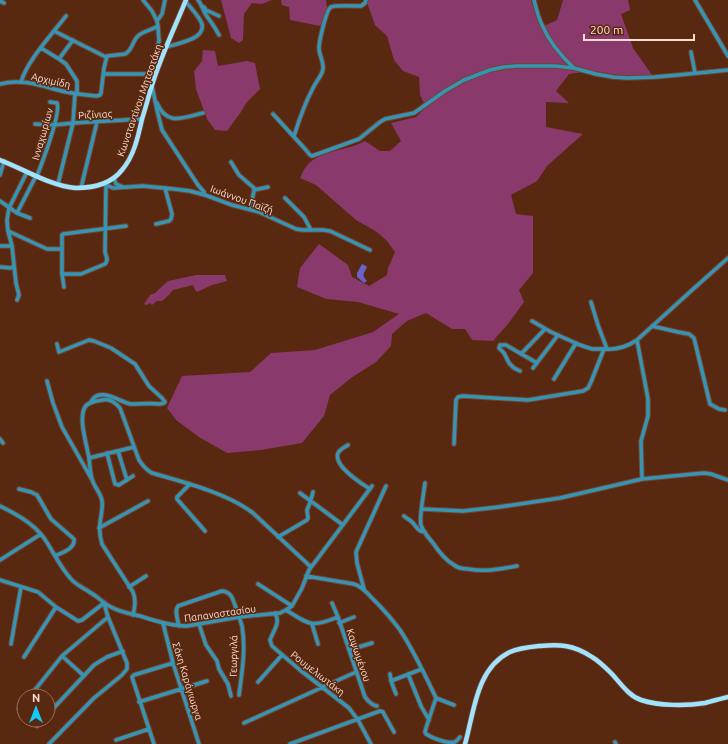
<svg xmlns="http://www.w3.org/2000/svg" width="728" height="744" viewBox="0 0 728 744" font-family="Ubuntu,sans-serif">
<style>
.green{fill:#89396c}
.water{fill:#6a60ca}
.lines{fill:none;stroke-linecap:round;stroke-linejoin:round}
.minor-casing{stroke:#73452f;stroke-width:5.5}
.major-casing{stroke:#73452f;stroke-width:6}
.minor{stroke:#3695b4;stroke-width:3.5}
.major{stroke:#a1e3fc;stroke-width:4.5}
.labels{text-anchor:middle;stroke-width:3;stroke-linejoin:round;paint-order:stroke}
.street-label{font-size:10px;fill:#fdddcf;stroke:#592810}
</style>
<rect width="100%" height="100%" fill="#592810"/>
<path class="green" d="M221 0H272L262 4 252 3 244 14 243 40 239 43 231 38Z
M281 0H326L328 14 320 26 290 20 289 7 282 5Z
M366 0H531L537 19 546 25 557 20 563 0H628L630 10 621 14 633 48 652 75 625 76 592 71 569 74 556 91 569 103 546 102V127L583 134 547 166 537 181 511 195 516 214 533 216V273L519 290 524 302 508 324 493 341 472 340 465 329H452L426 313 407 321 392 334 391 346 376 362 351 378 330 395 324 416 302 443 261 450 227 453 199 437 176 420 167 408 182 376 250 372 271 353 315 350 373 332 399 314 358 302 326 299 297 287 300 268 319 244 348 265 352 277 369 286 387 275 388 268 395 252 387 241 377 232 356 220 316 185 300 178C302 174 303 170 306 167 317 150 348 151 365 141L380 151H390L401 141 391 123 416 117 426 107 420 95 419 77 403 71 394 60 387 36 375 25Z
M203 50 215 51 218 66 247 61 255 63 260 89 247 102 241 112 227 131 215 130 207 119 196 89 194 71 202 61Z
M196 275H225L227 281 212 285 197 292 195 290 193 285 173 290 169 295 162 301H157L152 305 150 303 146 305 144 304 150 295 155 293 168 281Z"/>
<path class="water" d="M362 264 366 266 367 267C364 274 361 274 367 281L364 283 357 277V273Z"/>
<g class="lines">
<g class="minor-casing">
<path id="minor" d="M143 0 152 11 157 21 158 26 159 41 150 72 153 81
M198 0C202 5 203 10 206 15 211 22 215 27 219 35
M534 0C536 8 538 17 542 25 549 41 561 56 574 68
M695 0 728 56
M0 1 4 3
M204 7 206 10 219 16
M157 21 162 14 165 0
M54 31 106 57
M166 47C174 45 193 40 198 35 201 33 203 28 202 24 199 16 191 8 185 1
M41 48 59 59 66 64 77 81V94
M691 52 695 73
M59 59 73 40
M103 74H150
M21 82C27 61 52 34 66 16
M0 84C22 78 42 86 62 91 74 94 85 95 97 96L100 95 101 93 104 68 107 56 125 54C133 50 132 41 138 36 143 31 152 30 158 26
M152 86 157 110 162 130 198 185 204 192 205 195
M157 103C167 127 184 117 203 113
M273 114 306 150 310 155 312 156 359 139 380 122 385 119 414 113 445 91 464 80 490 70 504 67 516 66H555L574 68 596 74 613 77 627 78 655 77 678 75 728 70
M35 124 54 125 73 123 142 119
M294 136C299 120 305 103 313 88 316 81 322 76 323 69 324 62 319 55 319 48 319 42 326 10 331 7 335 5 356 6 361 6L365 3 366 0
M231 162 239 175 254 188V191L250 209
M0 175 4 161
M37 176C42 163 61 113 57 103L50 102
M114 178 116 184 123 187
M58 184 73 123 75 94
M104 184 113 188 143 186 174 189 190 191 205 195 232 205 259 212 296 229 303 230H323L330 231 370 250
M81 188 97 122
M254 190 268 187
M285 198 304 217 311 230
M0 201 17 213 30 218
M17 213 36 176
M156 224 169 221 171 219 172 214 165 188
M8 231 47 249H62
M0 246H12
M0 267 11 268 14 266
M62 274H81L105 264C109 260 106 256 105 252L106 185
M64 287 62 274V235L63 234 126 226
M17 300 19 295 16 283 12 246 8 231 7 220 9 208 27 172
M591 302 598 325 607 349
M532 321 551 332 580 345 592 349H604
M652 326 678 332 689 334 694 338 710 404 719 409 725 410
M57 344 59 352 89 340 94 341 111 348 135 364 149 386 162 398 165 402 164 403 160 404C150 403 141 404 131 404 121 403 99 385 91 402
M521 354 545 329
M533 368 558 335
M520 371 514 368 509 363 504 353 499 348 500 345H506L537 363
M554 379 576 343
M47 381 53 403 62 427 91 478
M0 439 3 443
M454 444 456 400 458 397 463 396 528 400 583 391 588 388 591 382 604 349C617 350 627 347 637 340
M348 445C345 447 340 449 338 453 333 466 361 483 370 489
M118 451 127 480
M107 453 115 484 119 485 133 476
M89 458 134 447
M642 479 641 441 648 416V399L637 340 691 291 728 258
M425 483C424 492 419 517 421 525 423 532 429 538 433 543 439 552 445 560 454 565 458 568 463 569 468 569 486 572 500 569 517 566
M190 484 177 497V499L205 531
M19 489 31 492 37 495 51 519 74 539C75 549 63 552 55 556
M300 493 343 525
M0 506C16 514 33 523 44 538 53 551 60 567 71 579 76 585 84 588 91 593 98 597 103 603 111 607 120 612 130 614 140 616 155 621 171 626 187 626L239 617 280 613 286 610 292 606 302 588 309 570 372 486
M422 509 463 511 499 507 560 498 642 479 704 473 711 474 728 480
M404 516C406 518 410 520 412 522 417 527 418 532 425 532
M99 528 148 501
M278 537 307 520 308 518 307 510 310 503 313 492
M0 560 41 534
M306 576 354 584C363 587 367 593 373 599 383 609 392 619 400 630 414 651 425 675 436 698L426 728 425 732 426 734C432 738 447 744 455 742 457 741 458 739 460 737
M0 580 38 592 56 607 78 621 82 620 104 603 108 617 127 663V669L122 675 94 698 49 744
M258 584 292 606
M129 587 146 576
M364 589 357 563 356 552 386 486
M332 603 338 617 365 697C368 701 372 705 377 706
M286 610C310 625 311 628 338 617
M275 613C281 623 273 631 270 640L272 646 300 670 349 708 358 720 371 744
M133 615C135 606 136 600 133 592L102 544C100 537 99 530 100 523 101 515 103 508 102 501 101 493 94 487 92 479 90 473 90 465 89 458 87 445 78 419 85 407 88 402 96 401 102 400 109 398 115 402 120 408L139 460C143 466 146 470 152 473 183 482 227 493 253 513L311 567
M163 623 173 663 199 744
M339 623 354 617
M199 624 206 645 217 661 219 669 228 684 231 696
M312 624 318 644
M179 626C178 620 174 611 178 606L222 591C232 592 233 600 236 608 238 614 240 620 242 626 246 649 242 672 239 695
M11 644 21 587
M349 650 372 643
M62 656 83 675
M24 657 56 607
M390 674 391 681 396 694
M408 674 421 706 429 720
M391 681 422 669
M258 682 282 655
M30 696 62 656 108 617
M436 698 454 705
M139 702 207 681
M19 709 24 703
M48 714 94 665 107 657 123 651
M244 723 356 672
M37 726 42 720
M116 740 149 729
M615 742 616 744
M154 744 132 677 134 675 173 663
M290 744 380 711 383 712 384 714 394 732"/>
</g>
<g class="major-casing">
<path id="major" d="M0 160C24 169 50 186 76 188 94 188 111 184 122 170 134 156 138 137 142 119 146 107 149 94 153 82 162 54 175 27 186 0
M465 744C474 713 476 668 510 652 519 648 530 647 540 646 560 644 574 645 592 657 599 661 606 668 612 674 621 684 629 696 641 700 659 706 686 706 705 703 712 701 720 699 728 697"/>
</g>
<use href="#minor" class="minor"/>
<use href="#major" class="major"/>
</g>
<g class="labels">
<g class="street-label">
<text transform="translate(51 80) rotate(13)" y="4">Αρχιμίδη</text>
<text transform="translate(139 100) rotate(-71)" y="4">Κωνσταντίνου Μητσοτάκη</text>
<text transform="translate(95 114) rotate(-3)" y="4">Ριζίνιας</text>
<text transform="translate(42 134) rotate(-74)" y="4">Ινναχωρίων</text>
<text transform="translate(242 199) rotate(20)" y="4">Ιωάννου Παϊζή</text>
<text transform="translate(220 613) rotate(-8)" y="4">Παπαναστασίου</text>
<text transform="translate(359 655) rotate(71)" y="4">Καψωμένου</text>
<text transform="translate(233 656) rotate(-89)" y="4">Γεωργιλά</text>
<text transform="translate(318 673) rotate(38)" y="4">Ρουμελιωτάκη</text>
<text transform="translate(188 681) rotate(73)" y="4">Σάκη Καράγιωργα</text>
</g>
</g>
<g transform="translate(36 708)"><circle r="19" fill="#592810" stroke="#9b705c"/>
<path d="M0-3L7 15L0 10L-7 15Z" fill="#14cafb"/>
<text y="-6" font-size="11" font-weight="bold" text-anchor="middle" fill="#fdddcf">N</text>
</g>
<path d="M584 34v6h110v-6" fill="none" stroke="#fdddcf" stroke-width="2"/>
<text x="590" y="34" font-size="12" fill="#fdddcf" stroke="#592810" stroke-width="3" paint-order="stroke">200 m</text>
</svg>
